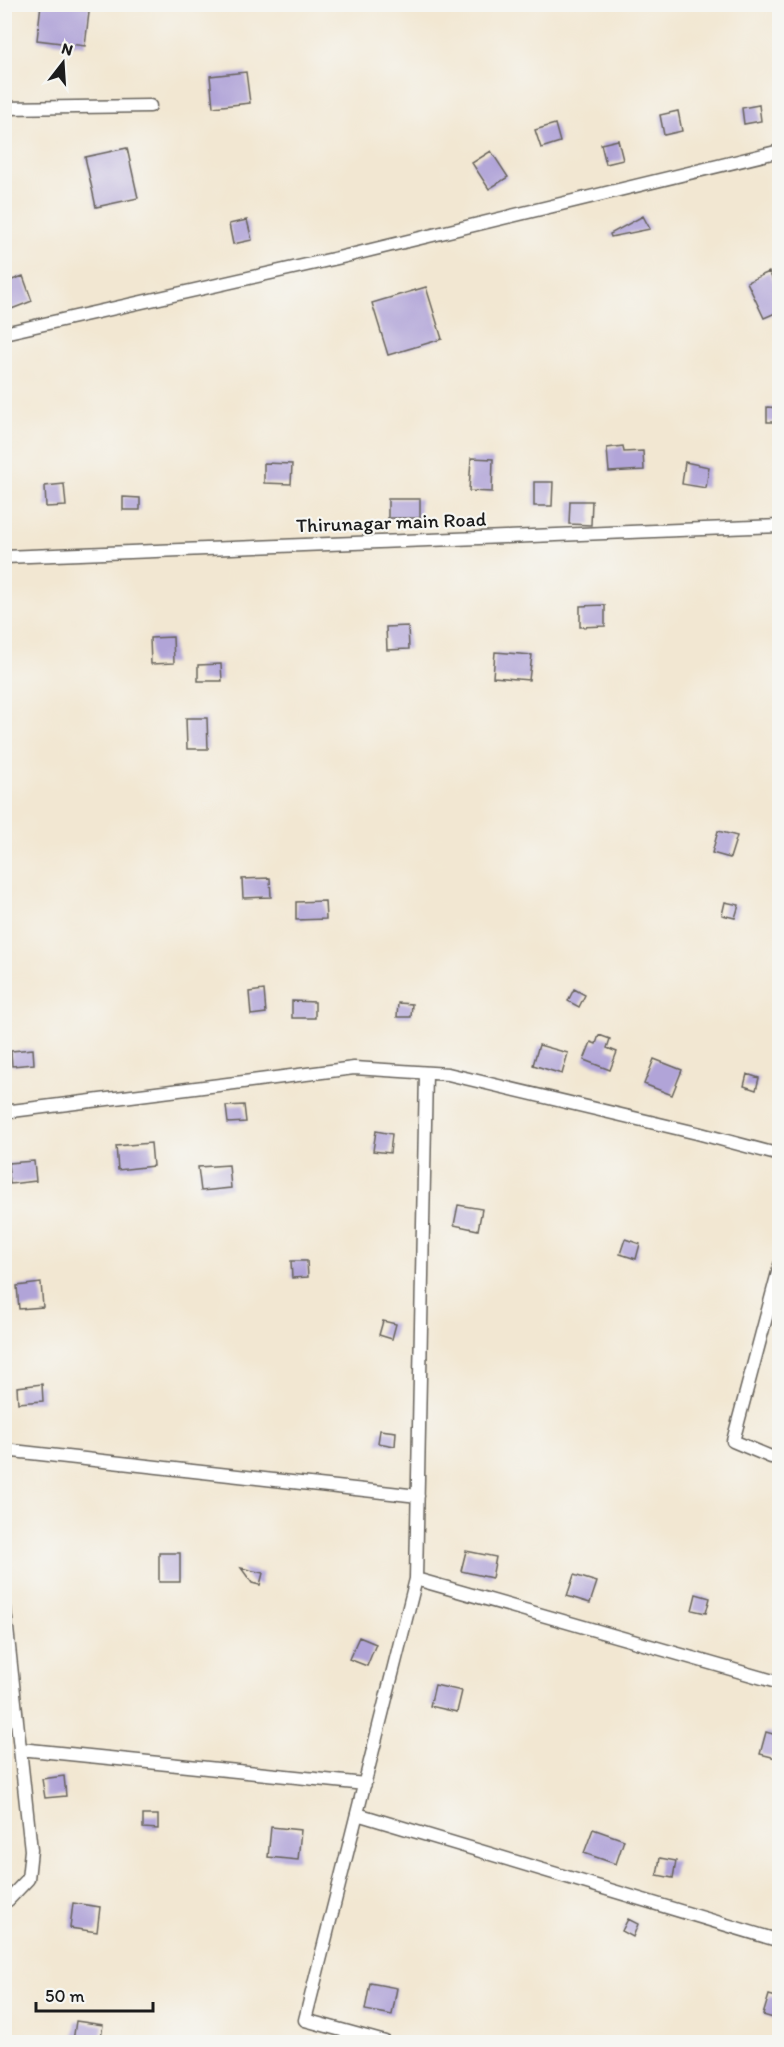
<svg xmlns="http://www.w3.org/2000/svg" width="784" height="2047" viewBox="0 0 784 2047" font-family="Itim,sans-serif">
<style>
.building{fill:#b1a4d8}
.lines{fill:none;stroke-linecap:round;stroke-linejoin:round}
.street-casing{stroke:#67635c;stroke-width:15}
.street{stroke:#fff;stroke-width:12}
.labels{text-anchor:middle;stroke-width:4.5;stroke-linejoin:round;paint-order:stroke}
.street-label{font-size:20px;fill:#1c1c1c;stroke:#f6f6f2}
</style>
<rect width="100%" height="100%" fill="#f6f6f2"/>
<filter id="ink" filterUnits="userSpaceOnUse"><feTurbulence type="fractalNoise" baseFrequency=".0167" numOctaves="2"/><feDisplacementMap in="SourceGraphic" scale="12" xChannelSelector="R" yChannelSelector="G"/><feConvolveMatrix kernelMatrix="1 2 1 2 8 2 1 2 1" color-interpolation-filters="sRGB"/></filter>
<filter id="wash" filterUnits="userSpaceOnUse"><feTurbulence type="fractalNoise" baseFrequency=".008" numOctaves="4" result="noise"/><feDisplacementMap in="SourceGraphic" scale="24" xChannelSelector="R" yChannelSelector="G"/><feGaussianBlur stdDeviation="1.35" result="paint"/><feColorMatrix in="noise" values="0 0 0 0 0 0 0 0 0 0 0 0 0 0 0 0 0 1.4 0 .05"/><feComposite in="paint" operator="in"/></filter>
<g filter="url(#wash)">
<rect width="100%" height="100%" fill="#f2e7d2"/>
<g id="blocks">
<path class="building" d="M41 4H90L85 46 37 40Z
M246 72 250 103 213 107 210 76Z
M759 105 761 121 744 124 742 108Z
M678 111 682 131 664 135 660 115Z
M555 124 560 142 541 148 535 130Z
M618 140 623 160 606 164 601 144Z
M127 148 138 198 96 207 85 157Z
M491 151 508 177 489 189 472 163Z
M643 216 650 229 611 237 610 234Z
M247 220 252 240 233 244 229 224Z
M769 272 780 294V311L764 318 747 282Z
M23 276 32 301 9 310 4 297V283Z
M426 287 442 339 388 355 372 303Z
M767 407 780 408V422H767Z
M623 446 624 452 643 451 644 470 609 472 607 448Z
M471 458 493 459 492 492 469 491Z
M685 462 709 467 706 488 682 484Z
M264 463 292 464 291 484 264 483Z
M534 482H553L552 506H534Z
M64 484 66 506 46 507 45 486Z
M123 497 140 498V510H123Z
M388 499H420V518H388Z
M570 501H592L591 525 569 524Z
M605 605V626L580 627V606Z
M408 626 409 649 387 650 386 627Z
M173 637 174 663 151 664 150 638Z
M495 652 532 655 529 680 493 677Z
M221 664 222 681H198V665Z
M186 718H207L208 749H187Z
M718 831 737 836 730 858 712 853Z
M270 878 271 897 243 898 242 879Z
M325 901 326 919 296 920V902Z
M725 902 739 905 735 918 722 915Z
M574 989 585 995 579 1007 568 1001Z
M264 990 266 1013 251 1015 249 992Z
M292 1001 315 1002V1018H292Z
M398 1003 412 1004 411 1017H397Z
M599 1035 610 1039 607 1048 617 1052 610 1070 584 1060 591 1042 596 1044Z
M539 1045 568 1053 562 1074 533 1065Z
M33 1049 34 1064 12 1066 11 1051Z
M654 1059 682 1070 672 1095 644 1084Z
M747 1074 759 1078 756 1090 744 1086Z
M244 1105 246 1122 228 1123 226 1106Z
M376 1131 392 1134 390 1153 373 1151Z
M151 1143 153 1166 118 1170 116 1146Z
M34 1161 36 1181 10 1184 8 1163Z
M229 1165 231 1188 201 1191 198 1167Z
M458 1205 482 1209 478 1230 454 1225Z
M625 1239 640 1244 636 1259 620 1254Z
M291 1261H307L308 1277 292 1278Z
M41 1283 43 1307 19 1309 17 1286Z
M383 1321 396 1324 392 1339 379 1335Z
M42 1384 43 1401 18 1403 17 1387Z
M380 1430 396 1432 395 1446 378 1443Z
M466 1551 496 1557 492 1578 461 1571Z
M159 1553H180V1582H159Z
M241 1568 263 1573 260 1585 252 1583Z
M574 1575 597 1582 590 1603 567 1596Z
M696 1594 710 1598 706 1613 692 1610Z
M359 1637 376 1644 367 1666 349 1659Z
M435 1685 462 1691 457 1712 430 1706Z
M766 1732 780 1736V1759L760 1754Z
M64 1776 66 1796 45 1798 42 1779Z
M143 1815H158V1829L143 1828Z
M271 1827 301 1830 298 1860 268 1857Z
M593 1829 624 1840 616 1864 584 1853Z
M660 1858 676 1861 673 1878 657 1875Z
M73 1903 100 1907 97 1932 70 1928Z
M628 1919 638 1924 633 1937 622 1931Z
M370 1983 397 1988 392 2015 365 2010Z
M769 1995 780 1998V2020L763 2015Z
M76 2021 103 2025 100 2043 73 2041Z"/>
</g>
</g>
<g filter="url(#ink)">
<use href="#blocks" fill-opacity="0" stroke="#67635c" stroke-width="1.5"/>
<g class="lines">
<g class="street-casing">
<path id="street" d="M4 108 150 106
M4 333 342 257 780 151
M4 557 780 526
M4 1112 354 1068 448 1074 697 1133 780 1155
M780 1265 733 1441 771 1457 780 1456
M4 1450 418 1496
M416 1579 780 1683
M4 1601 31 1850 28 1879 8 1900 4 1901
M20 1749 365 1784
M357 1814 780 1941
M385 2042 305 2020 416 1579 426 1073"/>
</g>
<use href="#street" class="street"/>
</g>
</g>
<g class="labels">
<g class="street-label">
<text transform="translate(391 522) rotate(-2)" y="7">Thirunagar main Road</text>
</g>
</g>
<rect width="784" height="2047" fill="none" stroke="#f6f6f2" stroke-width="24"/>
<g transform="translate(63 63) rotate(17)" stroke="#f6f6f2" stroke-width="4.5" paint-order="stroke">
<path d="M0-4.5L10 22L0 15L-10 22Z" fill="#1c1c1c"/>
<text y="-9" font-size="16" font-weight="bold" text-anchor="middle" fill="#1c1c1c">N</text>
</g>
<path d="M36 2002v9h117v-9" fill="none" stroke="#1c1c1c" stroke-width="3"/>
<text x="45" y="2002" font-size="18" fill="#1c1c1c" stroke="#f6f6f2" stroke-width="4.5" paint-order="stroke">50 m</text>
</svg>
